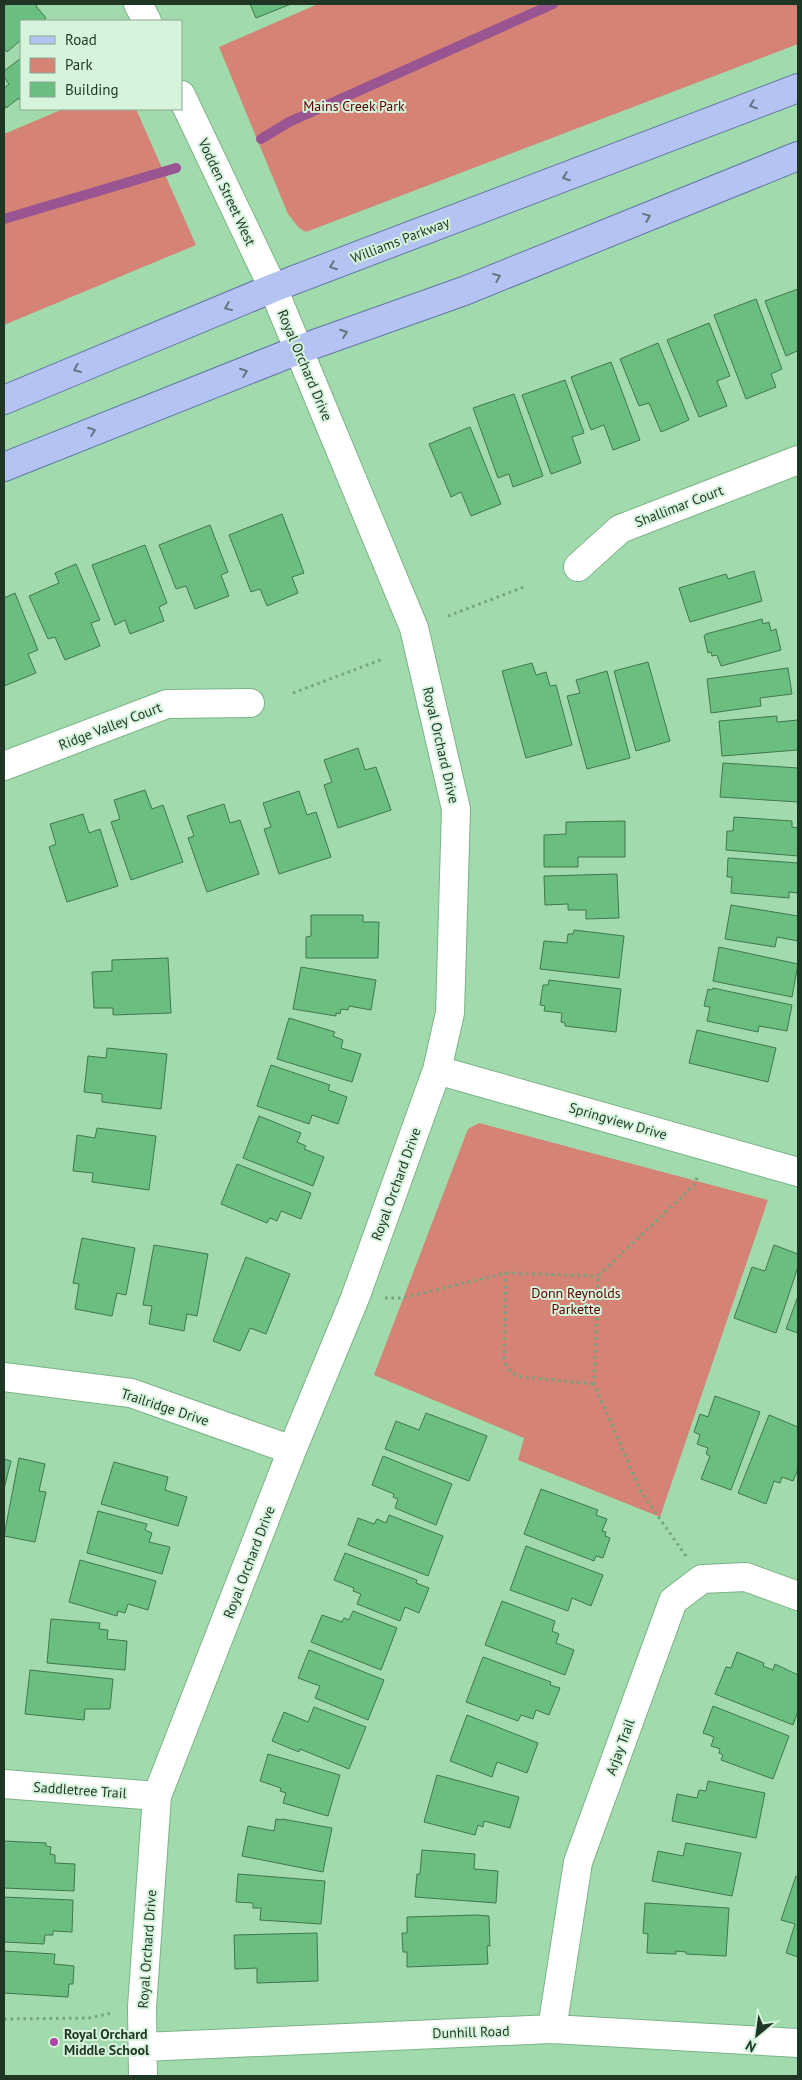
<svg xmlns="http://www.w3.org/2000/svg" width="802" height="2080" viewBox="0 0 802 2080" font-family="'PT Sans',sans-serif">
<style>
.green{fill:#d58374}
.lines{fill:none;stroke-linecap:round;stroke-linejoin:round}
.stream{stroke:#995492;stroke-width:10}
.building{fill:#6abe7f;stroke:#41774e}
.minor-casing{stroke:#7bb387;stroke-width:30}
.major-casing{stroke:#6178a5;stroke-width:30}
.path{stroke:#75a37f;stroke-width:3;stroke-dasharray:2.5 4;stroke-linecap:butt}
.minor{stroke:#fff;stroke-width:28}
.major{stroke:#b5c3f3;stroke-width:28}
.oneway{stroke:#627581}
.poi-dot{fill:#ae44a6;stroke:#d6f3dc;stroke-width:2}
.labels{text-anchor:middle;stroke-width:4;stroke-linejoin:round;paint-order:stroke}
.park-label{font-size:14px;fill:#5b0000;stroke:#d6f3dc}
.street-label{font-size:14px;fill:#1f3624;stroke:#d6f3dc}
.poi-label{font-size:14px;font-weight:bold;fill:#1f3624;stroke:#d6f3dc;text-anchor:start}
</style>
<rect width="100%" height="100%" fill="#a0daad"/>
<path class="green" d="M318 4H798V44L306 232 299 228 288 214 219 47Z
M63 109H136L196 245 4 325V134Z
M479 1123 768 1200 660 1517 518 1460 524 1438 374 1375 468 1129Z"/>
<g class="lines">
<path class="stream" d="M261 139 289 122 553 4
M4 219 176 168"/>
</g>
<path class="building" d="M4 4H38L36 6 46 18 43 21H21V40L7 52 4 49Z
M250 4H291L256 18Z
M21 58V102L19 98 6 108 4 104V88L9 84 4 77V71Z
M798 289V354L797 351 786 356 765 301Z
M756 299 782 369 771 374 776 387 746 399 714 315Z
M709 323 730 376 717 381 727 406 699 417 667 340Z
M658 343 689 420 661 432 649 403 639 406 620 359Z
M611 362 640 440 613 450 604 425 591 430 571 377Z
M565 380 584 433 572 437 581 463 551 474 522 395Z
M514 394 543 476 513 487 509 474 498 478 473 408Z
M470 427 501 504 471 516 461 492 451 497 429 444Z
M282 514 304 573 292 577 298 593 267 606 260 589 251 592 229 535Z
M210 525 228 572 221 575 229 596 195 609 186 586 176 589 159 545Z
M145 545 167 603 159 607 164 621 130 634 125 620 115 625 92 565Z
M76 564 100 620 91 623 100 646 65 660 55 637 48 639 29 596 59 583 55 573Z
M754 571 762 601 690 622 679 588 726 574 728 579Z
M15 593 38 650 28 654 36 673 4 686V598Z
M762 619 763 624 769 622 771 631 776 629 781 650 721 666 717 655 712 656 711 652 708 653 704 636 706 634Z
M648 662 670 741 636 751 614 671Z
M532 663 536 675 546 672 550 686 556 685 572 745 526 758 502 671Z
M788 668 792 694 760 698 761 706 711 713 707 679Z
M607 671 630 758 587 769 567 696 580 693 576 680Z
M777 716V722L798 720V750L722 756 719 721Z
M358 748 365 770 376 767 391 810 338 828 324 785 332 782 324 760Z
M723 763 798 768V802L720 797Z
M145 790 152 809 163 805 183 862 131 880 111 822 120 819 114 800Z
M299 791 307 815 316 812 331 857 279 874 264 829 271 827 263 803Z
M224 804 230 823 240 820 259 874 207 892 188 838 194 836 187 816Z
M83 814 89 833 100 829 118 886 67 902 49 847 56 844 50 824Z
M734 817 792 821V827L798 828V856L726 850 727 831H733Z
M625 821V857H578V867H544V835L566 834V822Z
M728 858 798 863V893L789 892V898L731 893 732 877H727Z
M617 874 619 918 586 919V910H568V904L545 905 544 876Z
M731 905 798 916V941L777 937 775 947 725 939Z
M311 915H363V922H379L378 958H306V937L311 936Z
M574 930 624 936 619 978 540 969 544 941 567 943 568 934H573Z
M719 947 798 964 792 997 713 981Z
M168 958 171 1013 113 1015V1008H94L92 972 112 971V960Z
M301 967 376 980 371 1010 349 1006 348 1010 341 1009 340 1014 336 1013V1016L293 1009Z
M549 980 621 989 616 1032 565 1026V1023L561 1022 562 1013 544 1011 545 1006 540 1005 543 985H548Z
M713 988 792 1005 787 1031 759 1026 758 1032 707 1021 710 1007 704 1006 708 989 712 990Z
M289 1018 335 1032 333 1036 343 1040 341 1048 361 1054 352 1082 277 1059Z
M697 1030 776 1048 768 1082 689 1063Z
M107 1048 167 1054 161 1109 102 1102V1094L84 1092 88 1056 106 1058Z
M271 1065 330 1085 328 1090 347 1097 338 1124 312 1115 309 1124 257 1106Z
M259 1116 301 1133 297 1142 306 1146 304 1149 324 1157 313 1186 243 1158Z
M97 1128 156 1136 149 1190 92 1182 93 1173 73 1171 77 1135 95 1138Z
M237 1164 311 1193 301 1219 281 1211 277 1221 270 1218 267 1223 221 1204Z
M82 1238 135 1248 126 1295 117 1293 112 1316 75 1309 79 1284 73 1283Z
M154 1245 208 1254 197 1316 187 1314 184 1331 149 1324 152 1306 143 1305Z
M774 1245 798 1254V1267L776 1333 734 1318 752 1267 765 1271Z
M246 1257 290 1274 266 1334 250 1328 240 1351 213 1341Z
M798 1296V1333L786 1329Z
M715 1396 760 1412 731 1490 701 1479 710 1456 706 1454 708 1448 697 1444 700 1435 694 1432 700 1414 708 1417Z
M426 1413 487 1436 469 1481 385 1449 396 1421 419 1430Z
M769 1415 798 1427V1469L793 1481 782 1477 780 1483 774 1481 766 1504 738 1493Z
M383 1456 452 1484 436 1525 395 1508 398 1499 393 1497 394 1494 372 1485Z
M19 1458 45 1464 39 1491 46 1492 35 1542 4 1536Z
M4 1459 11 1461 4 1489Z
M114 1462 168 1477 165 1490 187 1497 178 1526 101 1504Z
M541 1489 598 1510 596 1515 607 1519 602 1531 606 1532 605 1536 610 1538 603 1558 596 1556 594 1561 524 1534Z
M98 1511 147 1524 145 1530 152 1533 149 1542 170 1547 162 1574 87 1553Z
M389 1515 443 1536 428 1576 348 1545 358 1518 374 1524 377 1519 386 1523Z
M526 1546 603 1575 591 1606 572 1598 568 1611 510 1590Z
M345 1553 417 1580 416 1583 429 1588 419 1613 405 1607 400 1621 357 1604 361 1594 353 1591 354 1588 334 1580Z
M80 1560 156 1581 148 1610 128 1604 125 1613 118 1611 117 1616 69 1602Z
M502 1601 555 1621 552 1631 559 1634 556 1643 574 1650 565 1675 485 1645Z
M353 1611 397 1628 381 1670 311 1642 322 1615 342 1622 344 1618 349 1620Z
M51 1619 100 1623 99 1629 108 1630 107 1639 127 1641 125 1670 47 1663Z
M309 1650 384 1680 368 1720 315 1698 320 1686 298 1678Z
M737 1652 764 1663 763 1666 773 1670 775 1664 798 1675V1711L793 1725 715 1694 726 1667 731 1668Z
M483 1657 551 1682 550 1685 560 1688 549 1715 536 1710 533 1719 521 1715 518 1721 466 1702Z
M30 1670 113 1679 110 1709H85L84 1720 25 1714Z
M713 1706 789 1736 773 1779 721 1760 723 1755 719 1753 720 1749 711 1746 714 1737 703 1733Z
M314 1707 366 1727 349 1769 300 1749 299 1752 272 1741 284 1712 308 1722Z
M467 1715 538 1743 527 1773 497 1762 492 1777 450 1761Z
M268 1754 340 1775 328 1816 283 1803 286 1793 280 1791 281 1788 260 1781Z
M437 1775 519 1797 510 1828 484 1821 483 1827 478 1825 475 1835 424 1822Z
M708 1781 765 1793 756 1838 672 1821 677 1794 697 1798 699 1790 706 1791Z
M276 1819 281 1820 282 1819 332 1828 323 1872 242 1856 248 1826 274 1831Z
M4 1841 46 1843V1846L51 1847 50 1854 55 1855V1863L75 1864 74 1891 4 1888Z
M686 1843 741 1853 732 1896 652 1881 658 1851 683 1856Z
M422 1850 475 1854 474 1869 498 1871 496 1903 415 1897 417 1874H420Z
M238 1874 325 1881 321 1924 260 1920 261 1908H253V1903L236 1902Z
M796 1876 798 1877V1957L786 1953 795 1924 781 1920Z
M4 1897 73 1900 72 1932 53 1931V1935H45L44 1944 4 1942Z
M645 1903 729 1908 726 1956 686 1954V1952L676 1951V1954L647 1953 648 1934 643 1933Z
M477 1915 489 1916 490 1946H487L488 1964 407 1967V1952H403L402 1933H407V1917Z
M317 1933 318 1981 257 1983V1968L235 1969 234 1935Z
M4 1951 55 1954 54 1964 74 1966 73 1984H69L68 1997 4 1993Z"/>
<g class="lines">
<g class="minor-casing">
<path id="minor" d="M138 4 147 21
M578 567 620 529 798 460
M4 766 167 704 250 703
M437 1070 798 1172
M4 1377 131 1393 292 1450
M4 1784 157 1796
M552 2029 578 1862 673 1601 702 1579 746 1577 798 1596
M143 2047 552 2029 798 2043
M143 2076 142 2007 157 1796 292 1450 355 1298 437 1070 450 1013 456 809 414 628 273 288 181 95"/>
</g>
<g class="major-casing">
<path id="major" d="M4 400 273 288 798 88
M4 467 298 350 464 291 798 156"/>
</g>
<path class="path" d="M448 616 524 587
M293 693 383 659
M506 1273 598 1276
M385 1298H402L506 1273 504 1358C506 1368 511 1374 522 1377L594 1384
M686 1556 641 1492 594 1384 598 1276 695 1184 698 1174
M4 2019 89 2018 112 2013"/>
<use href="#minor" class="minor"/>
<use href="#major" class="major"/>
</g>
<defs><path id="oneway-chevron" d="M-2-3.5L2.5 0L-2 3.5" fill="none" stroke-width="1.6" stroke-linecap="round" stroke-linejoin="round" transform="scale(1.25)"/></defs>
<g class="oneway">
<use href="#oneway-chevron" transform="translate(753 105) rotate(159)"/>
<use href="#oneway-chevron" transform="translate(566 177) rotate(159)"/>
<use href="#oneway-chevron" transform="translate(647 217) rotate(-22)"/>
<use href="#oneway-chevron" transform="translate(333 266) rotate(159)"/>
<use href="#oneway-chevron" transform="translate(497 277) rotate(-22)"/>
<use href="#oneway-chevron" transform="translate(228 307) rotate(158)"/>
<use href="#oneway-chevron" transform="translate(344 333) rotate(-20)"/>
<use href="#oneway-chevron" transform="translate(77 369) rotate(157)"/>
<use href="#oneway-chevron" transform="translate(244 372) rotate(-21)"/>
<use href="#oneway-chevron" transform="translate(92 431) rotate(-21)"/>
</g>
<circle class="poi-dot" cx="54" cy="2042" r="5"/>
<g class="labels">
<g class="park-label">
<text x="354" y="111">Mains Creek Park</text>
<text x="576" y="1298">Donn Reynolds<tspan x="576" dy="16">Parkette</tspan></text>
</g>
<g class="street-label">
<text transform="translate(227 192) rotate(65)" y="5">Vodden Street West</text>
<text transform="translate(400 240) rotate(-21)" y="5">Williams Parkway</text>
<text transform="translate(305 365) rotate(67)" y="5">Royal Orchard Drive</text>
<text transform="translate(679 506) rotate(-21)" y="5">Shallimar Court</text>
<text transform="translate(110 726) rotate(-21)" y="5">Ridge Valley Court</text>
<text transform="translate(441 745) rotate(77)" y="5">Royal Orchard Drive</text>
<text transform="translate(618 1121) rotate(16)" y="5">Springview Drive</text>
<text transform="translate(396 1184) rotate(-70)" y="5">Royal Orchard Drive</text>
<text transform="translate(165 1407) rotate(18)" y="5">Trailridge Drive</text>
<text transform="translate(249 1562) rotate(-69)" y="5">Royal Orchard Drive</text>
<text transform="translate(620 1747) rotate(-70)" y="5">Arjay Trail</text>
<text transform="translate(80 1790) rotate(4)" y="5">Saddletree Trail</text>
<text transform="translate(147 1949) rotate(-86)" y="5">Royal Orchard Drive</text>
<text transform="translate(471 2032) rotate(-2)" y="5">Dunhill Road</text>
</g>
<g class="poi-label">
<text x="64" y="2039">Royal Orchard<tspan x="64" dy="16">Middle School</tspan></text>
</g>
</g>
<rect width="802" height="2080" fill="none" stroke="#1f3624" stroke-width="10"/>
<rect x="20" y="20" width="162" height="90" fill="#d6f3dc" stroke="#8da792"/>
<rect x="30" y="36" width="25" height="8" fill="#b5c3f3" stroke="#8da792"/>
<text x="65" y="45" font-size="15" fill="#1f3624">Road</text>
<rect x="30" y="58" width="25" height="15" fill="#d58374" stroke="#8da792"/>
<text x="65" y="70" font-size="15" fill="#1f3624">Park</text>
<rect x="30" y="82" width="25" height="15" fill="#6abe7f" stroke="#8da792"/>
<text x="65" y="95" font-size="15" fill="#1f3624">Building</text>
<g transform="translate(757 2035) rotate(209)" stroke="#d6f3dc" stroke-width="4" paint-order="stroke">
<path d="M0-4L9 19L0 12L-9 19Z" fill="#1f3624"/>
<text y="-8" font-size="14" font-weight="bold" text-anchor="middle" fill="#1f3624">N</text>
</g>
</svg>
